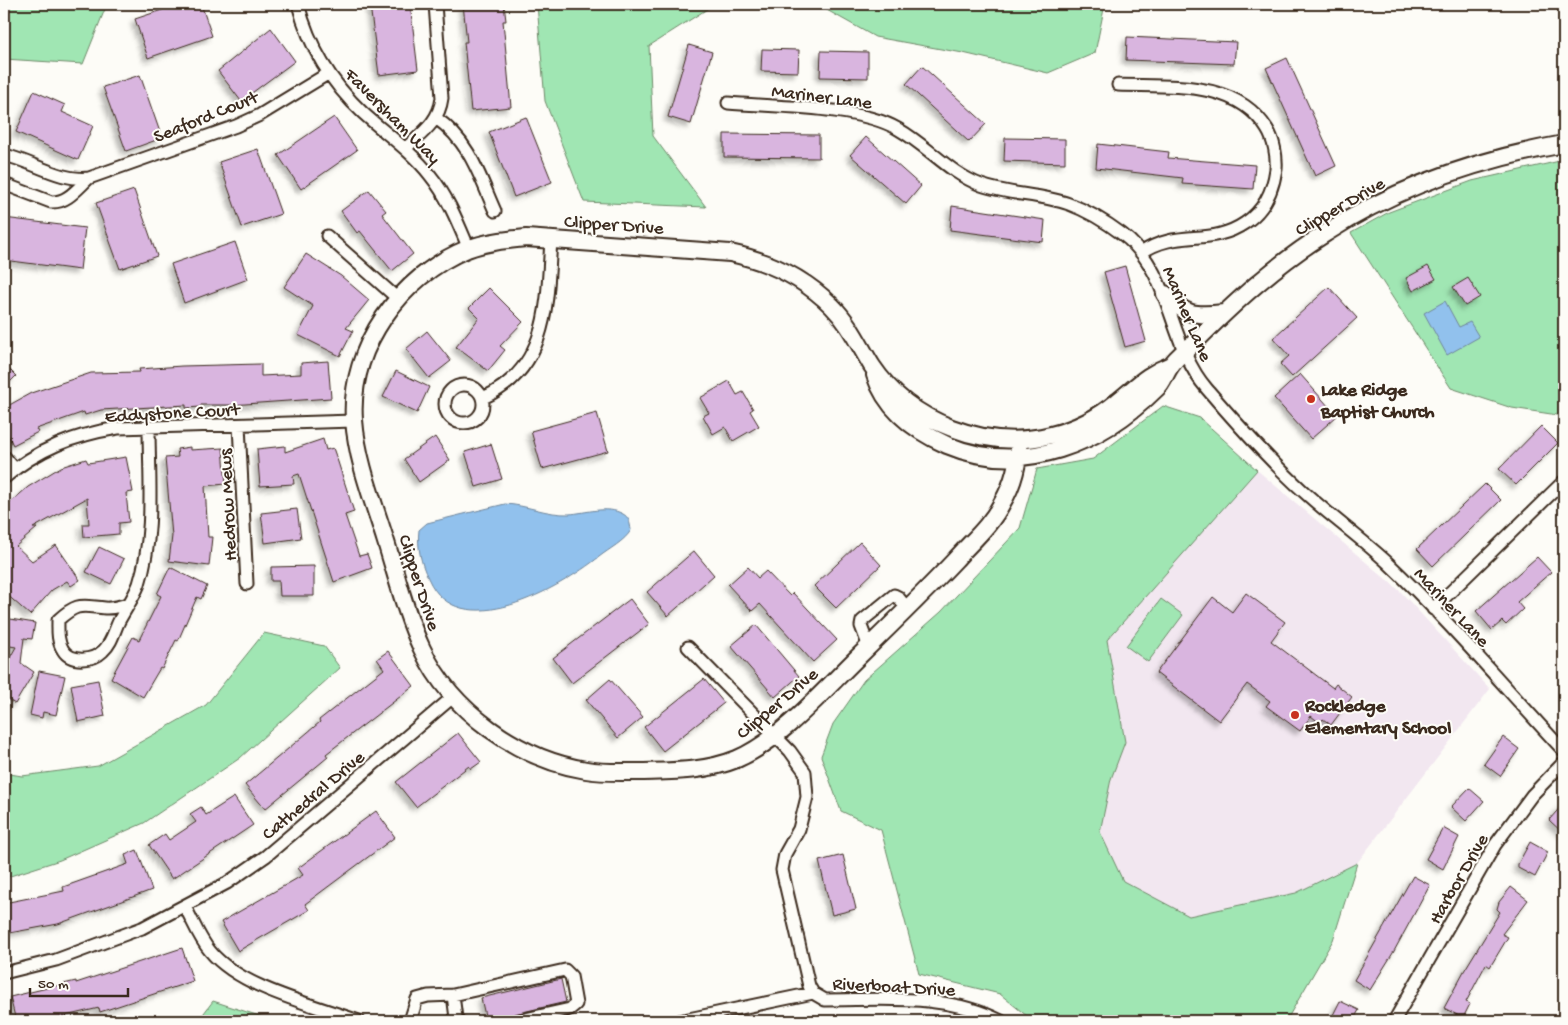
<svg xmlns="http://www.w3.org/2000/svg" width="1568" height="1025" viewBox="0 0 1568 1025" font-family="'Gochi Hand',sans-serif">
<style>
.built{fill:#f2e7f0}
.green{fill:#a0e6b3;stroke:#6e8868}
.water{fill:#91c1ed;stroke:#6f859a}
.building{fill:#d9b5df;stroke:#3b2a1e;filter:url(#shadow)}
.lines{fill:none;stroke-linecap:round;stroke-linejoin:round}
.street-casing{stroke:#3b2a1e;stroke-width:15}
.secondary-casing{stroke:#3b2a1e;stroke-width:20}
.street{stroke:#fdfcf7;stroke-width:11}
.secondary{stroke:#fdfcf7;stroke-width:16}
.poi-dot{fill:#c8321e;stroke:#fdfcf7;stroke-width:2}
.labels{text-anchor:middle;stroke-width:4;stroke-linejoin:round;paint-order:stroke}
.street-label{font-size:19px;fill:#3b2a1e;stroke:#fdfcf7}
.poi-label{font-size:19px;font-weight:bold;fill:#3b2a1e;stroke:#fdfcf7;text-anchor:start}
</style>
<defs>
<filter id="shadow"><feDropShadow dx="-4" dy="4" stdDeviation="2.5" flood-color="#0004"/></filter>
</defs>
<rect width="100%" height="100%" fill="#fdfcf7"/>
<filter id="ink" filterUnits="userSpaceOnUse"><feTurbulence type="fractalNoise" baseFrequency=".02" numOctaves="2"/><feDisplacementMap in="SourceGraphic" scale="10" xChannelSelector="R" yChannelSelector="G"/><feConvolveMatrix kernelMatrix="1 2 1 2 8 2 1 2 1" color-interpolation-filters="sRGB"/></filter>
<g filter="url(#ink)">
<path class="built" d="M1257 470 1400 591 1490 689 1357 863 1296 893 1189 916 1123 881 1100 832 1111 779 1125 742 1107 640Z"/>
<path class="green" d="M4 4H107L83 64 4 59Z
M537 4H715L649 46 653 136 706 207 584 202 545 101Z
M816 4H1105L1095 53 1048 73 963 53 875 37Z
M1564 160V416L1512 408 1451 388 1351 233 1389 212 1472 181Z
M1163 406 1200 418 1257 470 1107 640 1125 742 1111 779 1100 832 1123 881 1189 916 1296 893 1357 863 1333 940 1286 1021H1033L1000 994 919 974 881 830 841 811 821 756 833 724 864 680 941 612 1020 528 1037 469 1093 459Z
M1161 599 1183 615 1148 662 1126 646Z
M264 633 324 646 340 668 240 758 144 823 60 860 4 878V773L22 776 98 766 206 705Z
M213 1001 275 1021H198Z"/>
<path class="water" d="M1445 301 1459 327 1470 322 1479 337 1447 355 1424 313Z
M505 504C526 505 548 515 569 514 586 513 607 505 623 514 629 517 630 523 631 530 625 541 609 549 599 557 560 588 458 647 428 578 421 564 417 546 419 530L427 523Z"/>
<path class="building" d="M180 4H201L212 36 148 58 135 19Z
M381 4H410L418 70 379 75 370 5Z
M463 4H504L506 21H503L511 107 471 111 464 42H467Z
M271 28 295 61 241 101 218 71Z
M1127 37 1236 42 1234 64 1126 60Z
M689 45 712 52 691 124 668 117Z
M762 49 799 50 798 72 761 71Z
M821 51 868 52V78L820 77Z
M1287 58 1336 166 1315 176 1266 68Z
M922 66 986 124 969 142 906 84Z
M140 75 162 138 126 151 103 87Z
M34 91 65 105 62 112 93 126 78 160 16 132Z
M334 117 357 150 301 189 278 155Z
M526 117 552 182 514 197 489 132Z
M724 134 819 135V158L724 157Z
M866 137 921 186 906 204 850 155Z
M1005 138 1065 139V163L1004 161Z
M1098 144 1169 152 1168 158 1255 165 1253 189 1182 184 1183 178 1096 168Z
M258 149 281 214 242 227 219 162Z
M134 190 157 256 120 269 96 203Z
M369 190 386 211 382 214 413 254 392 271 360 231 357 233 341 211Z
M952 206 1045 220 1043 242 950 230Z
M4 218 85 228 80 270 4 260Z
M235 242 248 279 184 303 171 264Z
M306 254 341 276 369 300 346 328 353 331 340 356 298 335 313 306 284 287Z
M1125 266 1146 341 1125 347 1104 272Z
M1428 266 1436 279 1413 291 1406 278Z
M1468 278 1480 297 1465 306 1453 287Z
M1329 287 1357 318 1292 377 1280 364 1289 356 1273 338Z
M489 288 523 322 500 346 505 350 488 371 456 347 479 318 469 308Z
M427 331 451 361 429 378 406 349Z
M328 361 331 398 231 405H201V407L186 408V405L101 410 85 415 84 412 36 429 38 432 13 445 4 427V408L31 393 91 373 140 372 139 369 182 366 261 364V376L301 374V363Z
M4 364 16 376 4 388Z
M396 371 429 387 417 413 383 397Z
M1300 374 1337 416 1311 439 1274 398Z
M729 381 737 395 743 392 753 409 750 411 759 426 733 441 725 427 713 434 703 416 709 413 700 398Z
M597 413 608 451 542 469 531 431Z
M1541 426 1558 443 1516 485 1499 469Z
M435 437 450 460 419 482 404 459Z
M323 439 326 450 333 448 338 462 354 512 345 515 359 556 367 554 372 568 334 582 299 474 293 476 294 484 260 486 257 449 285 446V452Z
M491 444 502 479 476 487 465 452Z
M190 447V450L223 448 226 484 205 486 208 537H212L209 566 169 561 172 536 165 458 178 457 177 449Z
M126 457 133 492 126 493 129 522 119 523V534L84 537 83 524H89L87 498 33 528H37L16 546 32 561 56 545 80 580 71 586 67 581 52 590 30 615 4 592V508L28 487 61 467 86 459 88 463Z
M1485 484 1501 500 1433 566 1417 549Z
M297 509 301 538 265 543 261 513Z
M860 542 881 565 836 608 814 586Z
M99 547 124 559 111 584 86 572Z
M694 551 714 575 668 616 647 592Z
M1537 557 1551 572 1517 602 1523 609 1506 625 1502 621 1492 630 1476 611Z
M314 566V596H280L279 581H271V567Z
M170 567 207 586 201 599 197 597 178 641 176 640 162 669 160 668 143 697 111 678 133 637 139 640 161 596 157 594Z
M748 567 758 578 766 571 790 596 793 593 837 640 813 662 760 604 752 611 728 585Z
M1246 593 1285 622 1271 641 1333 688 1336 684 1352 697 1331 725 1323 719 1320 723 1311 716 1300 731 1266 706 1270 701 1247 684 1219 721 1156 673 1213 597 1232 612Z
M630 599 649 624 572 683 553 658Z
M4 618 35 623 32 639 24 638 21 663 34 672 15 704 4 697V668L16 647 4 645Z
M756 625 799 676 775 697 731 646Z
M388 651 414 686 326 754 328 757 265 809 245 785 320 722 319 720 384 669 377 659Z
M39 671 65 676 56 715 43 712 42 718 30 715Z
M610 679 643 717 618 738 586 700Z
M704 679 724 703 663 751 644 727Z
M98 680 105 716 78 722 71 685Z
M458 733 481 762 471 769 469 766 416 807 396 782Z
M1503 737 1519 749 1500 776 1484 764Z
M1469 788 1484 801 1466 821 1451 807Z
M234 797 253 825 172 879 149 845 165 834 169 840 196 822 190 814 201 807 206 815Z
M1564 803V834L1549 820Z
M376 811 395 837 305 904 309 910 238 951 221 922 303 875 298 868Z
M1443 828 1459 837 1443 869 1426 859Z
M1530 842 1548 852 1535 877 1518 868V864Z
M137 850 152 890 58 924 4 934V903L64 891 63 887 128 864 125 855Z
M843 855 856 909 832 915 819 861Z
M1413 876 1430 885 1393 953 1370 990 1354 980Z
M1511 887 1528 900 1502 934 1508 937 1490 967 1486 964 1466 1002 1470 1004 1463 1018 1444 1008 1464 971 1500 912 1497 909 1499 902Z
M182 948 193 981 100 1012 99 1008 44 1021H16L10 997 76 981V983Z
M561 979 566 1002 514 1014 509 1021H505V1015L486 1020 481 998Z
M1340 1001 1359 1010 1353 1021H1330Z
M570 1017 571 1021H549Z"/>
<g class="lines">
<g class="street-casing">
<path id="street" d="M298 4C309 46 331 83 363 113 386 134 411 151 430 175 448 197 458 223 469 249
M1118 85C1169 87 1236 79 1267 129 1274 140 1277 156 1276 169 1273 191 1263 211 1245 223 1210 247 1177 228 1141 253
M728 103C775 107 859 106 898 129 928 146 949 173 981 185 1009 195 1041 194 1069 204 1088 211 1106 222 1122 234 1173 272 1167 343 1207 389 1237 424 1269 460 1303 491 1330 516 1361 538 1388 563 1450 622 1506 689 1564 751
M436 118C470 142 479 175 495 211
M406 148C422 133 439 122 442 98L435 4
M4 155C32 161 61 182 89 178 77 189 67 203 51 202L4 184
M89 178 236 126 260 115 329 73
M327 236 398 299
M445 404a19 19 0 1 1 38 0a19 19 0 1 1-38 0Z
M483 398C550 368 547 301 551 239
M239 425 247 584
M4 456 15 469
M4 478C38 449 74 435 118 428L354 421
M129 604C122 605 113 609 105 608 81 606 78 602 58 620 58 630 57 641 63 650 71 663 93 661 103 651 112 643 114 631 119 621 126 608 134 597 139 584 155 535 149 478 149 427
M1433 609 1564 481
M688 647 790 751 805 772 807 797 799 829 785 854 782 870 809 986 813 993 825 1000C884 1000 947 993 1001 1021
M869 647 861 626 862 621 894 595 898 597 908 609
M185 907C193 921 199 938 210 951 240 988 314 1005 359 1021
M4 973 56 960 142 928 227 883 266 856 454 696
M453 995 456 1018 459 1021
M410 1021 417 999 428 996 453 995 565 970 571 976 576 1004 570 1009 516 1021
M679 1021 813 993
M1394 1021 1495 845 1532 795 1564 762"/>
</g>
<g class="secondary-casing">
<path id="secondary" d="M1165 294C1185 316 1195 316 1224 313
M875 375C886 409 915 431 947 445 1023 477 1102 443 1157 388 1163 383 1165 374 1170 367 1175 358 1185 351 1193 344 1234 303 1276 264 1326 233 1398 186 1480 159 1564 144
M1020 440C1018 463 1014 483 1002 503 991 525 972 541 956 559 924 593 891 625 858 657 823 691 781 740 737 759 705 772 672 771 639 772 621 772 604 773 586 770 518 759 451 711 422 649 406 615 397 577 386 542 374 503 357 461 354 420 349 347 401 276 467 249 486 242 506 240 526 238L730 253C768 261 804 278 832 306 850 324 859 345 872 366 910 423 986 451 1051 435 1076 429 1099 417 1118 401 1137 386 1147 374 1171 365"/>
</g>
<use href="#street" class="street"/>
<use href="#secondary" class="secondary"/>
</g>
</g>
<g class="poi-dot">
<circle cx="1311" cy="399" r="5"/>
<circle cx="1295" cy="715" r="5"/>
</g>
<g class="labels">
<g class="street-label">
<text transform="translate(822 95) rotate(7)" y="7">Mariner Lane</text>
<text transform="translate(205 115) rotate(-22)" y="7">Seaford Court</text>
<text transform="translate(394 115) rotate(45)" y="7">Faversham Way</text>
<text transform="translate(1339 205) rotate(-30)" y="7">Clipper Drive</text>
<text transform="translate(614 223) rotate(4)" y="7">Clipper Drive</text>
<text transform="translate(1189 313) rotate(67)" y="7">Mariner Lane</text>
<text transform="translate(172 411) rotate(-3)" y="7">Eddystone Court</text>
<text transform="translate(226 505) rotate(-93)" y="7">Hedrow Mews</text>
<text transform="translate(421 582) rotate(72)" y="7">Clipper Drive</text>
<text transform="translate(1453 606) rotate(47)" y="7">Mariner Lane</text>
<text transform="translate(776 702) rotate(-40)" y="7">Clipper Drive</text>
<text transform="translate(312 794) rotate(-40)" y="7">Cathedral Drive</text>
<text transform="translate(1457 878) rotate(-60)" y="7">Harbor Drive</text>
<text transform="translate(894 985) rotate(3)" y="7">Riverboat Drive</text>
</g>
<g class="poi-label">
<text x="1321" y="395">Lake Ridge<tspan x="1321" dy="22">Baptist Church</tspan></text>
<text x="1305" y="711">Rockledge<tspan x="1305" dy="22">Elementary School</tspan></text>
</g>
</g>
<rect width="1568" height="1025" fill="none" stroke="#fdfcf7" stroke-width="20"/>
<rect x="10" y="10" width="1548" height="1005" fill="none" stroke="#3b2a1e" stroke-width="2" filter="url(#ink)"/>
<path d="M30 988v8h98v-8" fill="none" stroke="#3b2a1e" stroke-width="2.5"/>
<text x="38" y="988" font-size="15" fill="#3b2a1e" stroke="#fdfcf7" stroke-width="4" paint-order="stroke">50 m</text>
</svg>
